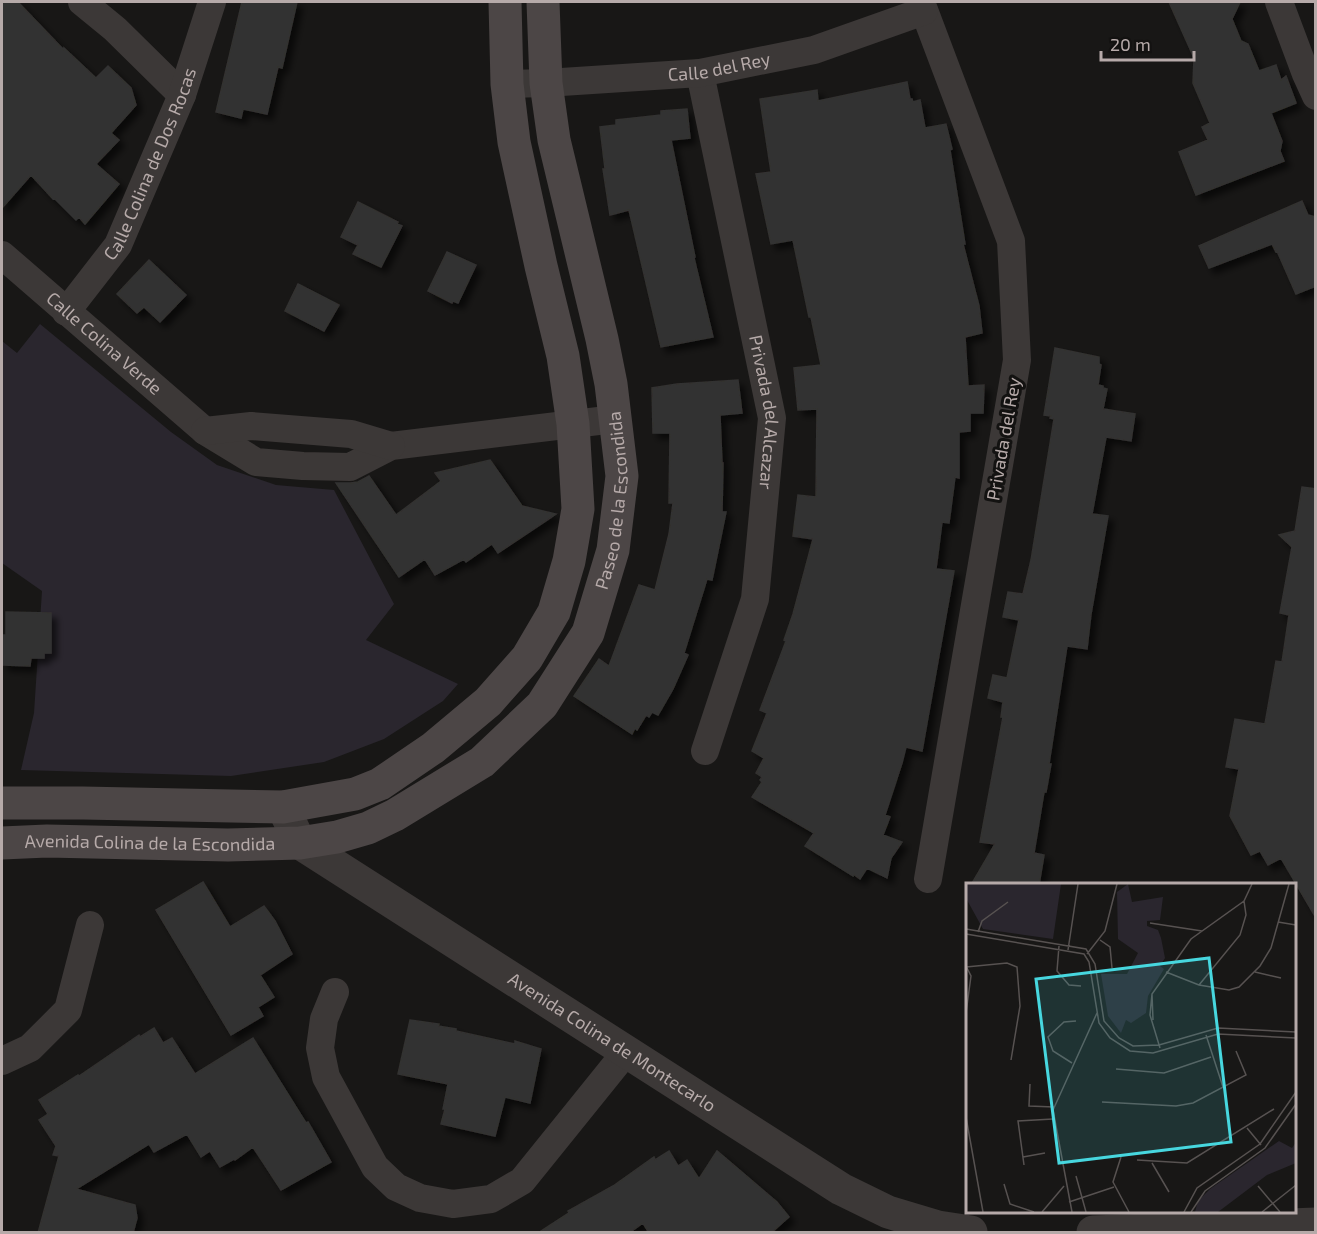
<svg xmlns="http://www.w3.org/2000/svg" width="1317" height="1234" viewBox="0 0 1317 1234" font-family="'Exo 2',sans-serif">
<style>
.green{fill:#2a262e}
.building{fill:#333231;stroke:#333130;stroke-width:1.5;filter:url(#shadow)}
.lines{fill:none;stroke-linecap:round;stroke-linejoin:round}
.minor{stroke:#3c3837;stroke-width:28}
.tertiary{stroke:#3c3837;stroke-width:33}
.secondary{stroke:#4c4646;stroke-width:33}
.labels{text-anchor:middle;stroke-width:6;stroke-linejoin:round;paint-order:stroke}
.street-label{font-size:18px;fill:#b6aaa9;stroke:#131211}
.inset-road{fill:none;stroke:#575251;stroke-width:1.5}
.view{fill:#47d7df;fill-opacity:0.15;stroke:#47d7df;stroke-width:3}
.inset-edge{fill:none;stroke:#b6aaa9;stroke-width:3}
</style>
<defs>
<filter id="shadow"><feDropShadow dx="5.5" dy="5.5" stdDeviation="3" flood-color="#0009"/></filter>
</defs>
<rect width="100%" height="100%" fill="#181716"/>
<path class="green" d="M40 324 171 432 217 465 276 485 334 490 394 604 366 640 458 684 443 701 384 739 324 762 231 776 21 770 34 713 42 591 2 563V341L17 353Z"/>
<path class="building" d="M2 2H18L64 50V48L96 78 108 66 131 88 136 105 111 133 119 140 96 164 119 184 85 224 79 217 76 220 54 198 53 199 31 175 2 208Z
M242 2H297L282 68 278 67 267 114 243 109 241 118 216 112Z
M1169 2H1240L1232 19 1241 41 1248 44 1259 71 1276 65 1281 80 1286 76 1296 103 1271 113 1282 141 1280 151 1284 161 1196 195 1179 152 1208 140 1202 127 1210 123 1193 83 1194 58Z
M907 82 910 99H912L913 102 920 100 925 128 946 124 952 149 950 150 965 244H963L979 306 982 333 965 337 968 386 984 385 983 413H970V431L959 432V478L955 477 949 523 942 522 936 569 954 571 922 751 906 747 902 763 885 815 890 817 883 835 902 842 891 858 887 878 867 868 860 879 853 874V876L805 846 814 833 752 797 762 782 760 780 762 777 756 773 764 758 752 751 767 713 760 710 786 641 784 640 793 614 813 539 793 536 798 495 816 497 817 409 798 410 794 368 821 365 811 317H809L793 240 771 244 756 174 771 172 760 99 817 90 818 101Z
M687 109 690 138 671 140 695 257 694 258 713 337 661 347 629 210 610 215 603 169H605L600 127 616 125V120L661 115V111Z
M1302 201 1308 215 1316 217V286L1296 294 1277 251 1276 252 1272 244 1209 268 1199 246Z
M358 202 398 222 397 224 402 226 381 267 353 254 358 245 341 237Z
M447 252 476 265 458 303 453 301 452 303 428 291Z
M149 260 186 295 160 322 144 307 137 313 117 294Z
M298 284 339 305 324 331 285 311Z
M1055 348 1099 357V364L1101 365 1098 385 1103 386V388L1107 389 1103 409 1135 414 1131 441 1106 437 1092 514 1108 516 1091 614 1087 649 1067 646 1049 764H1051L1046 792H1044L1034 853 1044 855 1039 885H971L995 844 980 842 1003 717H1001L1003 702 988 698 993 675 1007 678 1019 620 1003 617 1008 592 1023 594 1031 560 1054 419 1050 418 1051 416 1044 415Z
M738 380 742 413 720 415 722 463H723L722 512H726L712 580 707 579 684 653 688 655 673 689 658 715 652 712 649 717 646 715 637 730 635 728 632 734 574 696 599 659 609 666 639 585 655 590 669 534 673 503H669L670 433H653L652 388 677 384Z
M490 460 522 506 556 514 498 553 492 544 466 562 464 559 435 575 425 559 399 577 336 483H350L358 482 369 476 396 515 441 481 435 473Z
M1302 487 1316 489V918L1281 858 1268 865 1260 851 1251 855 1230 816 1239 769 1226 767 1235 719 1265 724 1276 661 1282 662 1289 615 1280 613 1292 547 1279 535 1295 531Z
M6 612 51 613V653H44V658H31L30 666 3 665V635H6Z
M203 882 230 927 264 906 275 921 292 954 260 975 274 997 258 1007 263 1016 231 1035 156 910Z
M410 1020 439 1024 438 1026 456 1029V1031L515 1044V1041L541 1049 530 1103 505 1097 495 1136 441 1124 445 1109H443L448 1084 398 1074Z
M154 1028 163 1043 172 1038 195 1074 253 1038 306 1123 308 1122 331 1162 281 1190 253 1147 235 1160 234 1159 220 1167 210 1151 201 1157 187 1134 154 1152 149 1144 76 1189 135 1205 137 1218 133 1233H38L59 1156 53 1155 56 1146 39 1120 48 1114 39 1100 78 1075 79 1076 139 1035 140 1037Z
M669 1151 678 1166 687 1160 699 1179 717 1151 777 1202 789 1217 771 1233H649L643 1223 629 1233H538L569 1213 568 1211 613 1186 654 1157 655 1160Z"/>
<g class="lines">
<g class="minor">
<path d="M82 2 115 29 182 95"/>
<path d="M921 2 1011 241 1017 360 928 879"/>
<path d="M1279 2 1306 74 1316 96"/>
<path id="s1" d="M700 73 772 418 755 599 705 751"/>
<path id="s2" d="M507 84 546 83 700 73 814 50 924 11"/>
<path id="s3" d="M2 255 205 431 256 462 303 466 350 467 391 446 615 419"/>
<path id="s4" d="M66 312 118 245 182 95 212 2"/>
<path d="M205 431 251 426 351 434 391 446"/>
<path d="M335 992 324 1019 320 1048 326 1077 375 1167 396 1187 420 1198 453 1204 491 1199 522 1181 626 1052"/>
<path d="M2 1061 30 1048 68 1010 90 925"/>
</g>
<g class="tertiary">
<path id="s5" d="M283 807 300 843 841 1189 888 1212 938 1227 971 1232"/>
<path d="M1093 1232 1316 1224"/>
</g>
<g class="secondary">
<path d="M2 803H83L283 807 355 794 380 784 433 748 488 702 527 658 554 612 569 561 578 509 573 424 563 356 541 266 514 142 507 84 505 2"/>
<path id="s6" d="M2 843 47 841 228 845 300 843 337 837 368 828 395 815 482 762 542 705 588 633 613 550 622 476 611 384 602 339 554 140 546 83 543 2"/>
</g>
</g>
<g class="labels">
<g class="street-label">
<text dy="6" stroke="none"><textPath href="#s2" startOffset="213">Calle del Rey</textPath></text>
<text dy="6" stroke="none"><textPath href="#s4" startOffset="172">Calle Colina de Dos Rocas</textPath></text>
<text dy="6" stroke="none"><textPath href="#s3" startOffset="135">Calle Colina Verde</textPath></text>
<text dy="6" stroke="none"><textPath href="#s1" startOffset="346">Privada del Alcazar</textPath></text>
<text transform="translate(1004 439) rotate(-80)" y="6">Privada del Rey</text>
<text dy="6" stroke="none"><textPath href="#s6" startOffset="804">Paseo de la Escondida</textPath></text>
<text dy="6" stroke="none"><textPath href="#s6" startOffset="148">Avenida Colina de la Escondida</textPath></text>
<text dy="6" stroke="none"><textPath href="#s5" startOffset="410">Avenida Colina de Montecarlo</textPath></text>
</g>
</g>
<g transform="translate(966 883)">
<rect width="330" height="330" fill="#181716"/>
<path d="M0 1H95L87 56 17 46 1 17ZM162 1 166 19 197 14 194 37 181 38V43L192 47 195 55 199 75 194 83 198 86 182 113 180 130 165 140 160 137 155 150 142 133 135 91H161L172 70 152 56 151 9ZM313 258 326 265 330 259V280L301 292 252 329H229L232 318 244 306Z" fill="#2a262e"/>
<path class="inset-road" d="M312 39 330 42M184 40 236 48M0 46 120 66 129 81 138 138 153 155 167 163 193 162 252 145 330 149M12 49 16 38 42 19M0 51 118 71 123 79 133 140 144 155 164 168 187 170 252 151 330 155M134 57 144 64 146 85M93 63 91 88 103 102 115 103M102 67 112 1M121 71 139 48 151 1M0 83 5 93 0 130M0 84 41 80 51 84 54 123 45 177M200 89 233 102 263 107 273 104 294 83 305 65 323 1M289 89 315 95M233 102 274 52 280 32 278 18M186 111 187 137M240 152 257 204M194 165 184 132 186 111 225 56 278 18 286 1M106 180 87 168 82 154 98 139 110 138M150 186 198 190 245 174M64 201 63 223 88 224M136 219 210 223 227 220 280 192 270 168M0 234 17 329M281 245 295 262M57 274 79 270M155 274 147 299 163 329M171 277 221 280 308 226M186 280 203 309M58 282 52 238 87 236M110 293 120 329M38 301 44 321 68 329M292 303 314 329M103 319 148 304M76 329 98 303M106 329 87 227 131 130M218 329 231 305 294 261 330 209M225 329 239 308 299 265 330 221M296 329 330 302"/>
<path class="view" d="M243 75 265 259 93 280 70 96Z"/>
<rect width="330" height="330" class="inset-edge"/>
</g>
<rect width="1317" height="1234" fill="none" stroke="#b6aaa9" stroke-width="6"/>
<path d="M1101 51v9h93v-9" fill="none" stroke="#b6aaa9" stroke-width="3"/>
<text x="1110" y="51" font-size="18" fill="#b6aaa9" stroke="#131211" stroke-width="4.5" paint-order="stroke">20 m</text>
</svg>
